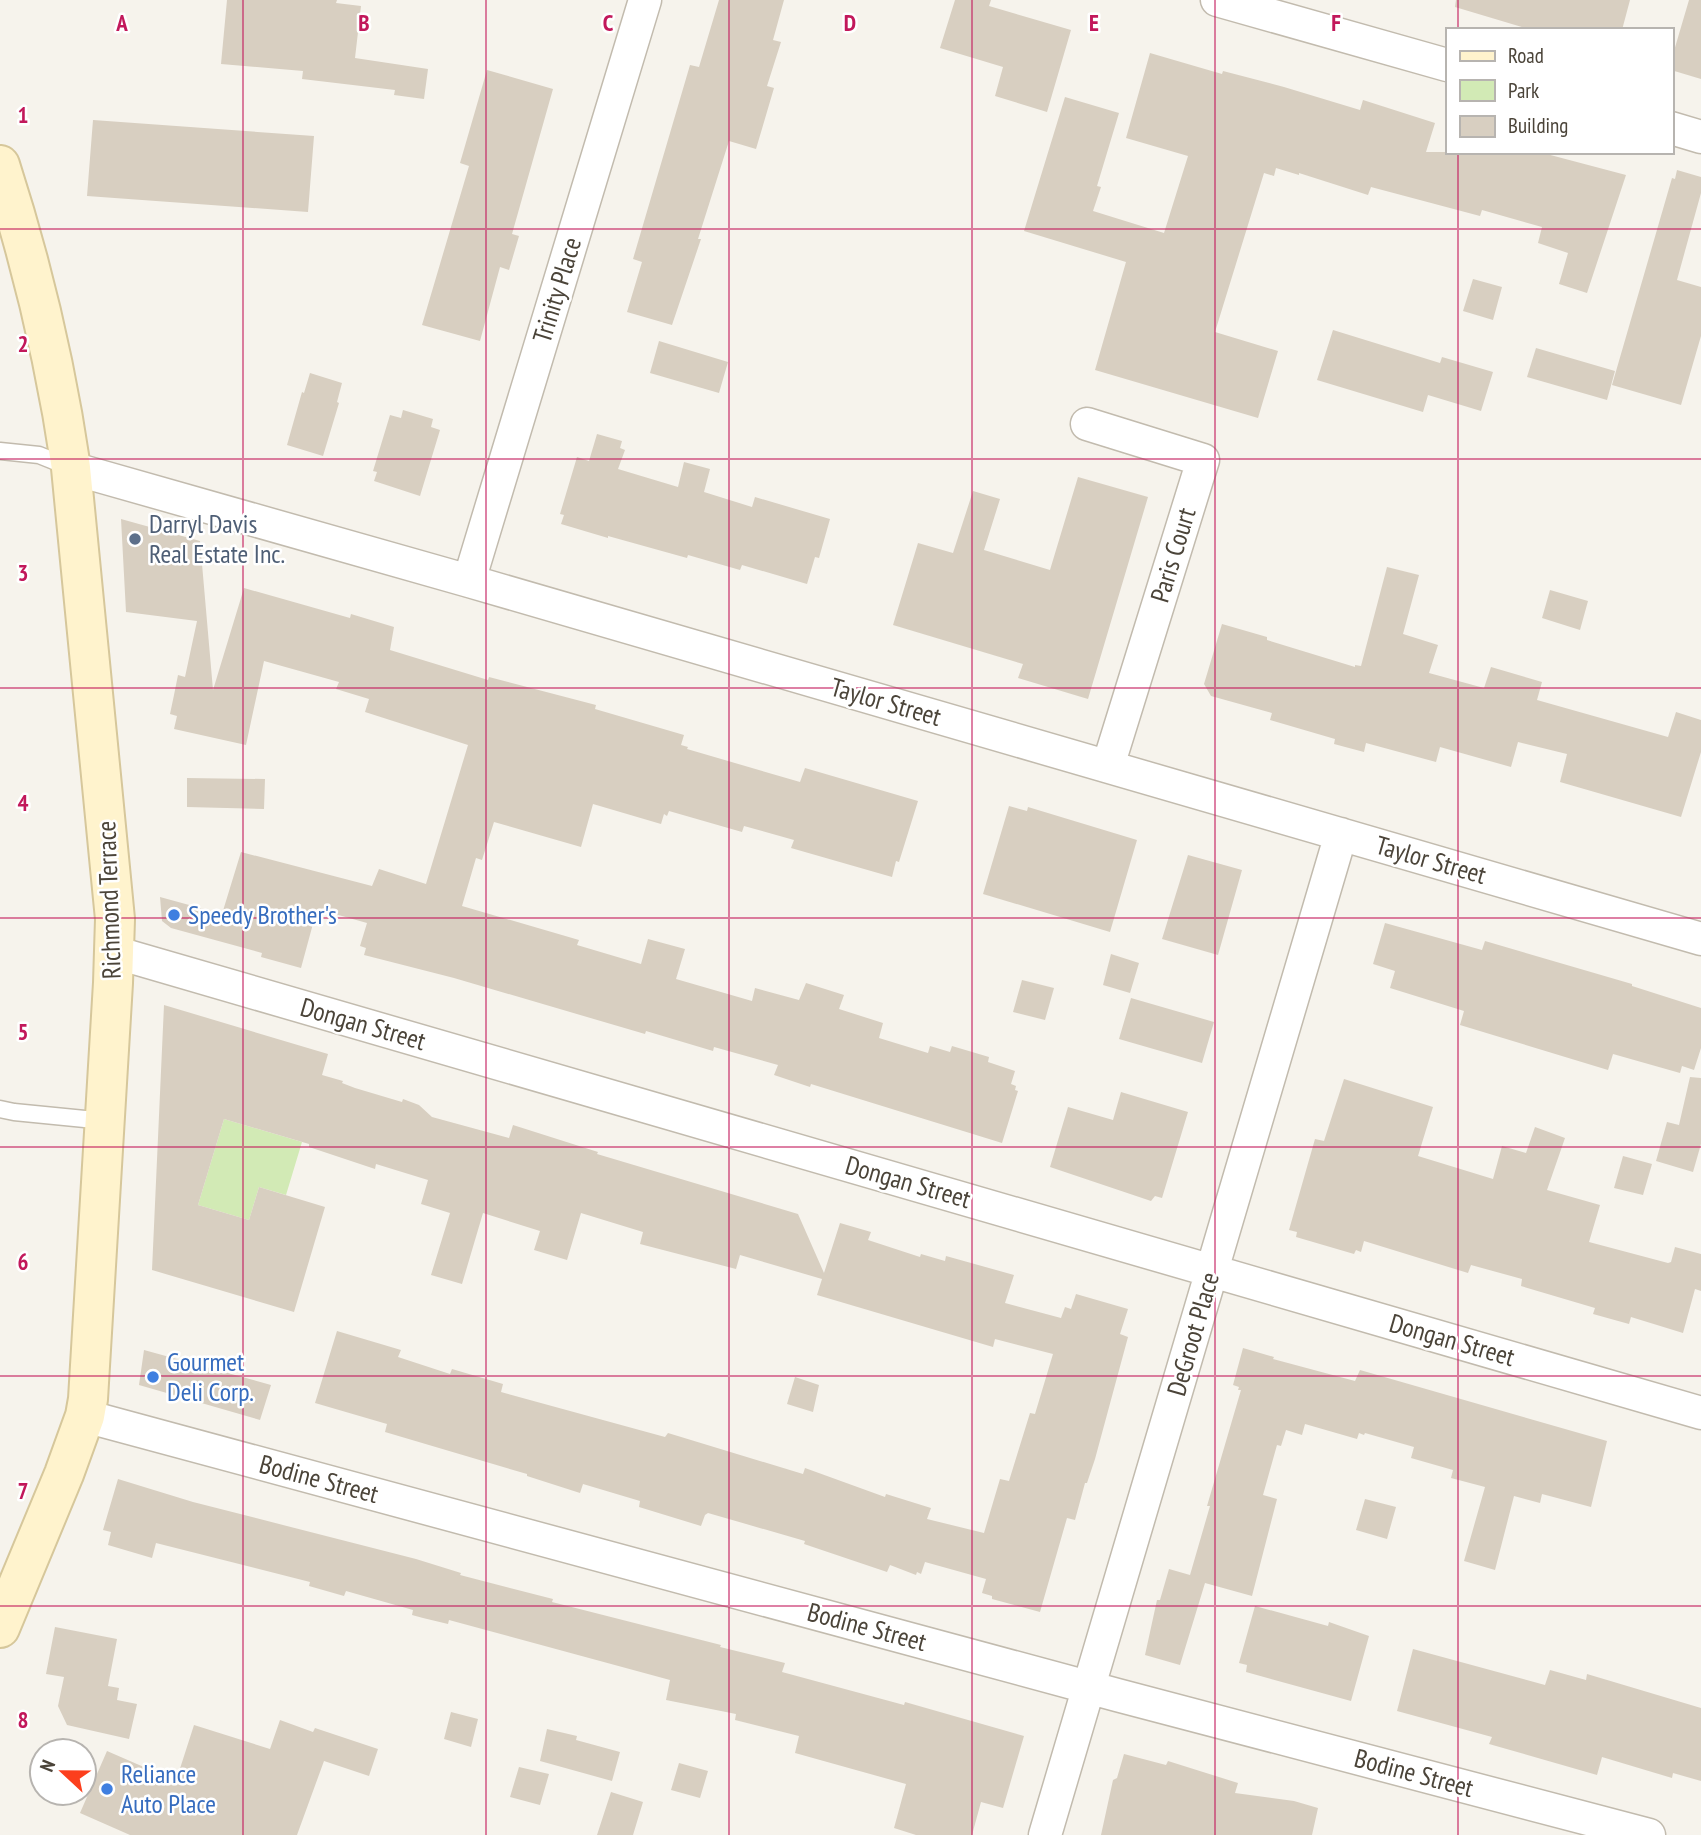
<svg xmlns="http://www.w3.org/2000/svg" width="1701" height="1835" viewBox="0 0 1701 1835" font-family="'PT Sans Narrow',sans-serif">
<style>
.green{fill:#d2eab5}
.building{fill:#d8cfc1}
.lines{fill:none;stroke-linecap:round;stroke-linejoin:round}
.lane-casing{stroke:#c2bbae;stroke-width:19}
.street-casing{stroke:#c2bbae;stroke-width:35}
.secondary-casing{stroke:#d6c79b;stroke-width:42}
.lane{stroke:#fff;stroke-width:16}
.street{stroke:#fff;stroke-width:32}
.secondary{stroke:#fff3cd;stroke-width:38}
.grid{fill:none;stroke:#c2185b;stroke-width:2;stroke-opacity:0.55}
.service-dot{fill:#5c6f8a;stroke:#fff;stroke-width:2.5}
.shop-dot{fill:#3f7fe0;stroke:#fff;stroke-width:2.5}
.labels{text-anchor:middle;stroke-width:5;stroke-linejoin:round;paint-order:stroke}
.street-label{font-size:26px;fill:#4b4439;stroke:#fff}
.service-label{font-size:26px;fill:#4e5e75;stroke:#fff;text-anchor:start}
.shop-label{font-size:26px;fill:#366cbe;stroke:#fff;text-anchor:start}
.grid-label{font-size:23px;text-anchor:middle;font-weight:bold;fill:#c2185b;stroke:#fff;stroke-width:5;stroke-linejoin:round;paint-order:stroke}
</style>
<rect width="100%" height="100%" fill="#f6f3ec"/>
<path class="green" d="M224 1119 302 1142 286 1195 259 1187 249 1220 198 1205Z"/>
<path class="building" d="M227 0H337L336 3 361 6 355 58 428 69 424 99 394 95 395 90 302 79 303 71 221 64Z
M719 0H784L773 40 781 42 767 86 774 88 756 149 729 141 698 239H701L672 325 627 312 642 262 633 259 690 65 699 67Z
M955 0H991L989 6 1071 30 1047 112 995 96 1003 67 940 48Z
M1456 0H1630L1622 30H1532L1455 7Z
M1689 0H1701V79L1671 70V61Z
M1150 53 1222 74 1223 71 1284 87 1360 110 1363 100 1435 123 1426 152H1539L1626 175 1587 293 1559 284 1568 253 1538 243 1542 227 1482 210 1480 216 1371 187 1368 195 1299 173V175L1276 168 1274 176 1264 173 1215 332 1278 351 1258 418 1095 370 1126 262 1024 231 1065 97 1119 113 1097 186 1101 187 1093 211 1164 233 1188 156 1126 138Z
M487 70 553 89 512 234 519 236 509 270 500 267 480 341 422 325 469 166 460 163Z
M93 120 314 136 308 212 87 196Z
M1677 170 1701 177V193L1677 280 1701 287V336L1681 405 1612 385 1672 178 1675 179Z
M1473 279 1502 287 1493 320 1463 311Z
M1333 330 1440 363 1442 357 1493 372 1481 411 1428 395 1423 412 1317 380Z
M659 341 728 362 719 393 650 373Z
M1536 348 1615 371 1607 400 1527 377Z
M310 373 342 383 337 402 339 403 323 456 287 445 302 392 304 393Z
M403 410 433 419 431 427 440 430 420 496 374 481 377 472 373 471 390 415 401 418Z
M597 434 622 441 620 448 625 450 618 469 678 487 684 462 710 469 704 492 752 507 755 497 830 519 819 558 815 557 807 584 742 565 740 570 688 555 687 558 608 536V538L561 524 564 515 560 514 577 457 589 461Z
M1078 477 1148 497 1088 699 1018 678 1023 664 893 625 918 543 953 553 973 491 1000 499 984 550 1050 570Z
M121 519 200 541 213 690 244 588 350 618 351 614 394 627 390 650 488 680 489 677 596 705 595 709 684 735 681 745 688 747 687 749 800 782 805 768 918 801 899 862 896 861 892 877 791 848 794 840 744 826 742 832 669 811 667 816 664 814 661 824 593 804 581 847 494 822 482 860 476 858 462 906 579 940 577 945 641 964 648 939 685 949 676 979 752 1001 755 988 799 1000 806 983 844 995 839 1009 883 1023 879 1038 928 1053 930 1046 950 1052 952 1046 989 1057 988 1062 1015 1071 1011 1084 1016 1086 1015 1090 1018 1091 1002 1143 811 1084 810 1087 774 1075 778 1065 714 1047 713 1051 646 1031 645 1034 454 978 364 955 366 948 360 946 367 923 317 909 301 968 261 957 262 953 171 928 162 921 160 897 222 914 241 852 372 886 379 869 426 884 468 745 365 712 369 699 336 689 339 682 264 661 246 745 174 729 177 716 170 714 174 695 178 675 185 677 197 621 126 612Z
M1387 567 1419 575 1403 634 1438 645 1429 673 1484 688 1491 667 1542 682 1537 700 1668 737 1676 712 1701 720V752L1681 817 1560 782 1567 754 1518 742 1511 767 1440 747 1436 762 1366 743 1364 752 1334 744 1335 739 1270 720 1272 713 1211 696 1204 684 1222 624 1267 637V640L1355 667V665L1361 666Z
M1550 590 1588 601 1580 630 1542 618Z
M187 778 265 779 264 809 187 807Z
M1009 806 1027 811 1028 807 1137 840 1110 932 983 894Z
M1188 855 1242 870 1218 955 1162 939Z
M1385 923 1482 950 1485 941 1632 984V986L1701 1008V1048L1694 1070 1682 1066 1680 1073 1613 1054 1608 1070 1460 1025 1464 1011 1390 988 1395 971 1373 964Z
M1111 954 1139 963 1130 993 1103 985Z
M1022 980 1054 988 1045 1020 1013 1012Z
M1131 998 1214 1022 1202 1063 1119 1039Z
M164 1005 328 1054 322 1075 343 1081 342 1083 355 1088 402 1102 403 1099 419 1105 432 1117 509 1138 513 1125 598 1152 597 1154 798 1214 824 1273 840 1223 871 1232 868 1240 920 1257 921 1254 945 1261 946 1256 1014 1275 1005 1303 1061 1318 1065 1307 1071 1309 1076 1294 1128 1309 1120 1334 1128 1337 1095 1459 1087 1483H1085L1075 1520 1067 1518 1040 1612 992 1599V1596L982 1593 986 1579 925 1562 921 1574 917 1572 916 1575 890 1565 887 1572 804 1544 805 1541 708 1513 705 1515 701 1526 639 1507 640 1501 583 1484 580 1493 527 1476V1474L385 1432 387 1424 315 1403 337 1331 401 1350 398 1357 450 1374 452 1369 503 1384 501 1392 665 1437 668 1433 803 1474 805 1468 885 1497 886 1494 931 1508 927 1519 984 1533 1000 1479 1009 1481 1030 1413 1035 1414 1053 1354 995 1339 993 1347 817 1295 822 1279 740 1255 736 1269 640 1244 643 1232 581 1213 567 1260 534 1250 540 1231 483 1213 462 1284 431 1275 450 1213 421 1204 428 1180 376 1164 375 1169 309 1147V1144L224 1119 198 1205 249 1220 259 1187 325 1207 294 1312 152 1270Z
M1690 1077 1701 1078V1144L1693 1172 1656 1161 1667 1122 1679 1125Z
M1344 1079 1433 1107 1418 1156 1493 1179 1502 1146 1526 1153 1535 1127 1565 1138 1547 1190 1600 1205 1589 1242 1668 1263 1671 1262 1675 1247 1701 1254V1291L1695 1289 1683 1333 1631 1317 1629 1324 1593 1314 1595 1308 1521 1286 1522 1279 1471 1265 1468 1273 1364 1241 1361 1252 1356 1250 1354 1254 1296 1237 1297 1232 1289 1230 1315 1139 1324 1141Z
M1121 1092 1188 1112 1162 1198 1155 1196 1151 1201 1050 1167 1068 1107 1113 1120Z
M1623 1156 1652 1164 1643 1195 1614 1188Z
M1243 1348 1274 1357 1273 1359 1355 1381 1360 1370 1607 1441 1591 1507 1542 1494 1540 1503 1514 1496 1495 1570 1464 1561 1485 1487 1451 1478 1453 1470 1411 1458 1414 1447 1365 1433 1364 1435 1359 1433 1357 1439 1305 1424 1302 1435 1286 1430 1281 1446 1277 1445 1263 1495 1277 1499 1252 1596 1205 1583 1180 1665 1145 1655 1157 1600H1160L1169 1569 1190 1575 1210 1506H1207L1241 1390H1238L1239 1387 1233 1385Z
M144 1350 271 1385 260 1420 139 1385Z
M795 1377 819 1385 813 1412 787 1404Z
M118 1479 193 1502 416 1559 461 1573 460 1575 553 1599 552 1602 721 1645 720 1647 785 1663 782 1672 904 1705 905 1702 1024 1736 1003 1808 981 1802 972 1835H916L894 1828 906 1784 795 1753 799 1736 735 1720 736 1714 666 1700 670 1680 449 1620 448 1624 423 1618 412 1615 413 1610 346 1591 344 1596 309 1586 310 1582 156 1543 152 1558 108 1545 111 1532 103 1530Z
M1365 1499 1396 1507 1387 1539 1356 1530Z
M1255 1606 1328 1626 1329 1622 1369 1636 1351 1701 1246 1672 1247 1665 1239 1663Z
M55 1627 117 1639 108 1686 119 1688 117 1700 137 1704 129 1739 67 1725 58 1706 64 1677 46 1674Z
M1413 1649 1545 1685 1550 1670 1586 1680 1587 1674 1701 1708V1781L1673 1773 1672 1778 1602 1757 1597 1775 1489 1744 1492 1737 1397 1711Z
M451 1712 478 1719 471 1747 444 1739Z
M280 1720 313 1732 315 1728 378 1749 369 1776 324 1761 297 1835H130L80 1813 107 1751 176 1781 194 1725 270 1749Z
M547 1729 577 1736 576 1740 620 1752 612 1781 540 1761Z
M1124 1754 1166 1765 1168 1761 1238 1783 1235 1793 1294 1801 1318 1808 1312 1835H1101L1113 1780 1117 1778Z
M679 1763 708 1771 700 1798 671 1790Z
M519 1767 549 1774 540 1805 510 1797Z
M611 1792 643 1802 633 1835H597Z"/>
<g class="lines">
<g class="lane-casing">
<path id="lane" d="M0 451 39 455 69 467
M0 1109 14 1112 105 1121"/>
</g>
<g class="street-casing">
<path id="street" d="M1217 0 1447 65
M1671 128 1701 137
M1087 424 1203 460 1108 766
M71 468 469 581 1701 939
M469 581 645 0
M114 952 1701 1413
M85 1416 1117 1695 1649 1835
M1045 1835 1341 834"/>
</g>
<g class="secondary-casing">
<path id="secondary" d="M0 165C32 264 56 365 71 468L115 919 113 983 88 1399 85 1416 64 1474 0 1628"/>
</g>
<use href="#lane" class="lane"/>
<use href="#street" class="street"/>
<use href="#secondary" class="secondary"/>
</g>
<path class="grid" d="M243 0V1835M486 0V1835M729 0V1835M972 0V1835M1215 0V1835M1458 0V30M1458 152V1835M0 229H1701M0 459H1701M0 688H1701M0 918H1701M0 1147H1701M0 1376H1701M0 1606H1701"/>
<circle class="service-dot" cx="135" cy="539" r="7"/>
<g class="shop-dot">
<circle cx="174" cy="915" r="7"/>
<circle cx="153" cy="1377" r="7"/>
<circle cx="107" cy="1789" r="7"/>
</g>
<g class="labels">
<g class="street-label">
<text transform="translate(557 290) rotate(-73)" y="9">Trinity Place</text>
<text transform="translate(1173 555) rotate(-73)" y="9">Paris Court</text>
<text transform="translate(886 702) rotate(16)" y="9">Taylor Street</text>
<text transform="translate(1431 860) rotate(16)" y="9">Taylor Street</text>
<text transform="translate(109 900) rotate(-92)" y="9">Richmond Terrace</text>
<text transform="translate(363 1024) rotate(16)" y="9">Dongan Street</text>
<text transform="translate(908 1182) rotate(16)" y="9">Dongan Street</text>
<text transform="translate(1193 1334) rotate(-74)" y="9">DeGroot Place</text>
<text transform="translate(1452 1340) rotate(16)" y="9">Dongan Street</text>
<text transform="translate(319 1479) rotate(15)" y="9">Bodine Street</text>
<text transform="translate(867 1627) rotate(15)" y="9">Bodine Street</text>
<text transform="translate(1414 1773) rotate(15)" y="9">Bodine Street</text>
</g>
<g class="service-label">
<text x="149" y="533">Darryl Davis<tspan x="149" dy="30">Real Estate Inc.</tspan></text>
</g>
<g class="shop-label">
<text x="188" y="924">Speedy Brother's</text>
<text x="167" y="1371">Gourmet<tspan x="167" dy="30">Deli Corp.</tspan></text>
<text x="121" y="1783">Reliance<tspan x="121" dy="30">Auto Place</tspan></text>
</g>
</g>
<g class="grid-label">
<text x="122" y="31">A</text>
<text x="364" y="31">B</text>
<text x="608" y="31">C</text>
<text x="850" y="31">D</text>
<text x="1094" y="31">E</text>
<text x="1336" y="31">F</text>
<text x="23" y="123">1</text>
<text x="23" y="352">2</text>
<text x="23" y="581">3</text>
<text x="23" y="811">4</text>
<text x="23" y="1040">5</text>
<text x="23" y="1270">6</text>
<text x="23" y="1499">7</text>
<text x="23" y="1728">8</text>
</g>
<rect x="1446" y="28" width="228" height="126" fill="#ffffff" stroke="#b7b4b0" stroke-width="2"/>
<rect x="1460" y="51" width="35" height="10" fill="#fff3cd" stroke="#b7b4b0" stroke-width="2"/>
<text x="1508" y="63" font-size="21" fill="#4b4439">Road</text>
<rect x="1460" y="80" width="35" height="21" fill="#d2eab5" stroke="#b7b4b0" stroke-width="2"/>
<text x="1508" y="98" font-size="21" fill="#4b4439">Park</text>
<rect x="1460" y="116" width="35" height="21" fill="#d8cfc1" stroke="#b7b4b0" stroke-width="2"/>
<text x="1508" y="133" font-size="21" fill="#4b4439">Building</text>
<g transform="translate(63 1772) rotate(292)"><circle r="33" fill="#ffffff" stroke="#b7b4b0" stroke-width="2"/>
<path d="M0-5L12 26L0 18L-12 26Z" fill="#fc3f1d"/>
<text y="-10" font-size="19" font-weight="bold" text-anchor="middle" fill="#4b4439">N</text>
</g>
</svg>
